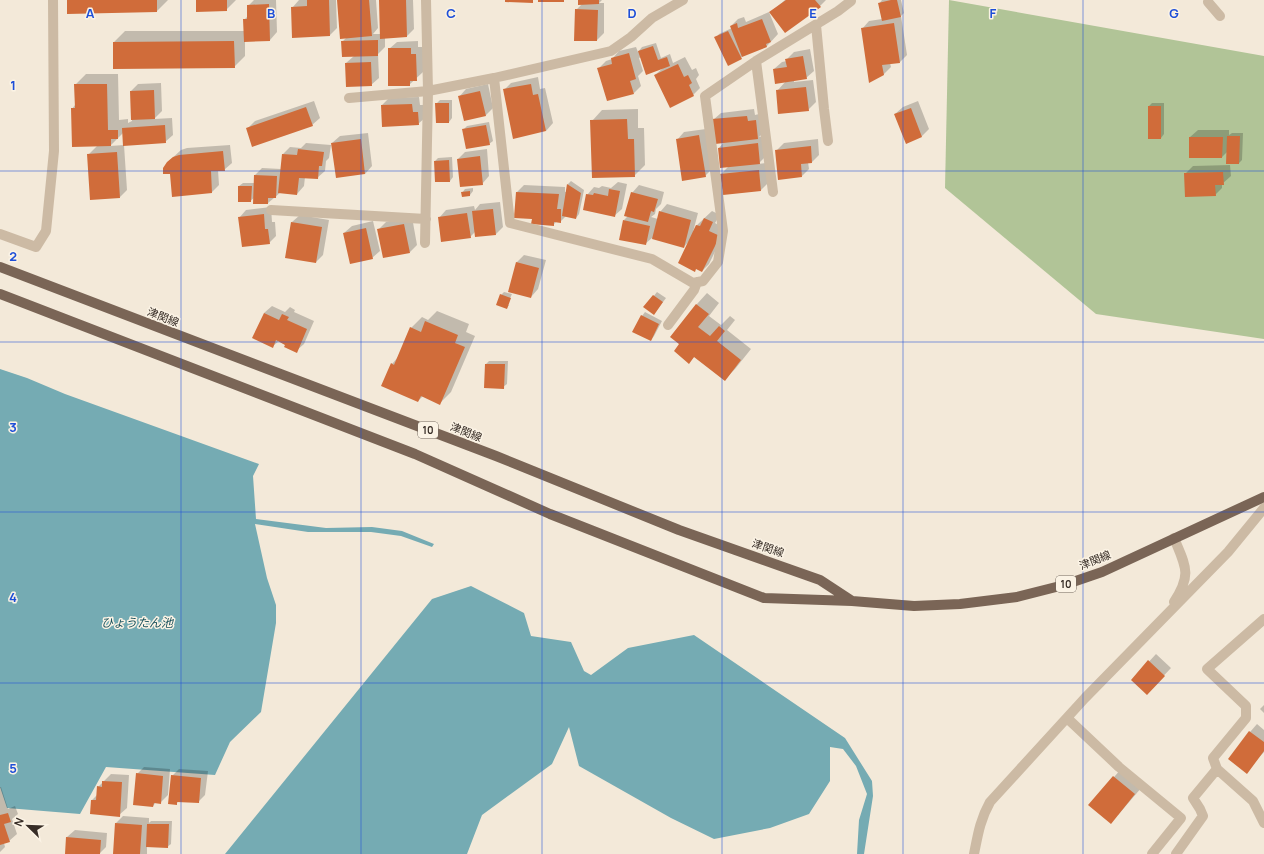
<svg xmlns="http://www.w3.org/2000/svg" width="1264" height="854" viewBox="0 0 1264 854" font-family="Manrope,'Noto Sans JP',sans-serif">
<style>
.green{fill:#b1c497}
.water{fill:#75abb3}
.shadow{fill:#0003}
.building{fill:#d06c3a}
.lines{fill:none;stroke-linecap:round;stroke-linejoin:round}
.minor{stroke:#ccbaa4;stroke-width:10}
.primary{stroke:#7a6556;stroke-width:10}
.grid{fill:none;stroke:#1d4ed8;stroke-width:1;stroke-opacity:0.55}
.labels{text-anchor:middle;stroke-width:3;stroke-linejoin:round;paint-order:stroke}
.shield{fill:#fbf3e5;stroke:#72685f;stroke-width:1}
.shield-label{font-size:10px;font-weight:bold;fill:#372d26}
.street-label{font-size:11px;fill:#372d26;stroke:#fbf3e5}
.water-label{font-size:12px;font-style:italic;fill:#18515c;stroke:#fbf3e5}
.grid-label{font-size:13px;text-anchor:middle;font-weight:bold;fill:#1d4ed8;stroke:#fbf3e5;stroke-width:3;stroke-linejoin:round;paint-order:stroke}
</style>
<rect width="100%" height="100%" fill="#f3e9d9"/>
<path class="green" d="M949 0 1264 56V339L1096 314 945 188Z"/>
<path class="water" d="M0 369 27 378 65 394 259 464 253 476 256 519 326 528 372 527 402 531 434 544 432 547 401 536 371 532H308L255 524 267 578 276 605V623L261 712 230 742 215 775 106 767 80 814 7 808 0 787Z
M471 586 524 613 531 636 571 642 584 671 591 675 628 648 694 635 845 738 872 781 873 796 864 854H857L859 820 867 794 856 766 843 749 830 747V781L809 814 770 828 714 839 671 818 579 766 569 727 552 764 482 815 467 854H225L432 599Z"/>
<path class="shadow" d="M68 0H168L157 11Z
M197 0H236L226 10Z
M254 0H276L277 32 270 40 245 41V56L234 67 114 42 125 31H245L244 20 248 16V6Z
M299 0H336L337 28 330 35 292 8Z
M338 0H376L378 28 373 34H381L380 0H413L414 29 407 36 385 37V47L378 54 379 78 371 85 346 63 354 56 342 42 347 37Z
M579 0H602L599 3H604V33L597 40 576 10 582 4Z
M785 0H826L820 6 771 12Z
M882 0H901L904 13 901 16 907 55 900 62 890 63 891 67 883 75 862 29 869 21 882 19 879 4Z
M769 12 778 34 767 46 743 55 741 58 716 38 719 34 732 28 731 26 738 19 744 17 746 22Z
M418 41V47H423V72L409 85 389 49 397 42Z
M656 43 661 58 670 54 673 63 685 57 692 70 696 68 699 75 696 79 700 88 693 95 655 75 663 68 641 57 639 58 643 71 638 76 641 86 634 93 599 68 606 61 612 59 619 51 636 47 638 52 642 47Z
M810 49 814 71 806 78 794 80V82L813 80 816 102 808 110 777 91 786 81 774 69 782 62 787 61V59L794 52Z
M86 74H118L119 120 128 119V123L132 121 131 91 138 84 161 83 162 111 154 119 172 118 173 135 165 142 123 133 110 146 124 145 127 190 120 197 88 155 97 146 72 109 75 105V85Z
M538 77 540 89 545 88 553 123 546 131 504 90 511 83Z
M488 84 493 108 486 115 465 120 459 97 466 89Z
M419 97 420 105H425L426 117 418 124 382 105 389 98Z
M440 100H452V118L449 122 436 104Z
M314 101 320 118 312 125 247 129 255 121Z
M918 101 929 129 922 136 906 142 895 114 903 107Z
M1152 103H1164V134L1161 138 1149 106Z
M638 109V128H644L645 165 634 176 592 121 602 110Z
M754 109 755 115 763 113 765 131 759 137 765 136 767 155 758 164 766 163 768 183 761 190 721 174 729 166 719 148 724 142 713 120 721 113Z
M489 122 493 141 489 144 463 130 467 126Z
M706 129 712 169 705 176 677 140 684 132Z
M1198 130H1229V135L1232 133H1243L1242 160 1239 163 1228 151 1222 157 1190 137Z
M368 133 372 166 365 174 332 143 340 136Z
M818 139 819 155 812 162H808L809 169 802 176 776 151 784 143Z
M306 143 331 145 329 158 326 161 325 171 317 178 305 177 304 186 297 194 281 192 268 203 254 198 250 201H239V186L243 183H254L255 175 262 168 281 169 283 154 290 147 301 148Z
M230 145 232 163 224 170H218L219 185 212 192 171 173 168 162 181 150 187 148Z
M487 149 489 176 482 184 458 159 465 152Z
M452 157 453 177 450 181 435 161 438 158Z
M1230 165 1231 176 1222 184V188L1215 195 1185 174 1193 166Z
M571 181 584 190 579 214 576 218 566 216 560 222H556L553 225 533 218 517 192 524 185 565 187V192H567L568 184Z
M618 182 627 184 622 209 614 216 587 195 594 187 599 188 602 186 611 188Z
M639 185 664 192 661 204 656 209 655 214 651 217 658 219 660 212 667 204 698 213 693 232 697 225 712 211 720 215 715 223 726 229 709 264 702 271 689 241 684 247 652 238 645 244 624 220 628 216 632 193Z
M473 188V191L470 195 462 193 465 189Z
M500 202 503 227 496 234 475 232 470 237 439 218 446 210 474 206 475 210 480 204Z
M271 207 272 222H275L276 236 269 243 239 218 246 210Z
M300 215 329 220 323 255 316 262 292 222Z
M412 217 417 245 410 252 378 230 386 222Z
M373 221 380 251 372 258 344 233 352 226Z
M524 255 546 260 538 289 531 297 510 291 517 262Z
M504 292 512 294 507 305H509L507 308 501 295Z
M657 292 666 298 657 310 645 307Z
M707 293 719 303 709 316 721 325 730 316 735 320 727 330 751 349 735 369 724 380 695 356 689 362 680 344 671 337 697 304Z
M272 306 285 312 290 307 295 310 294 312 314 321 304 344 296 351 279 341 273 346 264 313Z
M437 311 469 324 466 332 475 336 451 392 440 403 423 396 418 401 392 364 399 356 411 328 422 317 428 320Z
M645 312 662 321 654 336 651 340 642 316Z
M489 361H508L507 384 503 387 486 364Z
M1156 654 1171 668 1154 686 1132 680Z
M1264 705V713L1260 709Z
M1257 724 1264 730V752L1246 772 1229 759 1250 732Z
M144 767 170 769 168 795 160 803 156 802 153 806 137 774Z
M179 769 208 771 205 795 198 802 179 801 176 804 172 776Z
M1121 769 1142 787 1118 815 1090 805Z
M111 774 129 775 127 808 119 815 92 800 97 795 98 787Z
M0 787H1L8 809 15 806 18 814 12 819 17 834 9 841 4 843 5 847 0 852Z
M123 816 149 818V823L151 821H172L171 844 167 847 147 846V854H114L116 823Z
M75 830 107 833 106 847 99 854H66L67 837Z"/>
<path class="building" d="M67 0H157V12L67 14Z
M196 0H227V11L196 12Z
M307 0H329L330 36 292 38 291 7 307 6Z
M337 0H369L372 36 340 39Z
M379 0H406L407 37 380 39Z
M505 0H533V3L505 2Z
M538 0H564V2H538Z
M578 0H599V4L578 5Z
M786 0H815L821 7 785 33 769 12Z
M891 0H897L901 17 882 21 878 3Z
M269 4 270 41 244 42 243 19H247V5Z
M575 9 598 10 597 41H574Z
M762 19 771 42 766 44 767 47 742 57 730 26 737 23 738 28Z
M894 23 900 63 882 65 884 75 869 83 861 28Z
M728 31 742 59 728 66 714 37Z
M378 40V56L342 57 341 41Z
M234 41 235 68 113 69V42Z
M653 46 658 60 667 57 670 66 646 75 638 51Z
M388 48H411V54H416L417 81H410V86H388Z
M629 53 636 79 630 81 634 94 607 101 597 68 612 64 611 58Z
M803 56 807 79 775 84 773 69 787 67 785 59Z
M371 62 372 86 346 87 345 63Z
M678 64 684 77 688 75 692 83 689 85 694 96 670 108 654 75Z
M74 84H107L108 130H118V139H111V146L72 147 71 108H75Z
M531 84 533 95 538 94 546 131 513 139 503 89Z
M806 87 809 111 778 114 776 90Z
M154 90 155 119 131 120 130 91Z
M480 91 486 116 464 121 458 96Z
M435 103H449V123H436Z
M412 104 413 112H418L419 125 382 127 381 105Z
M1148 106H1161V139H1148Z
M306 107 313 126 252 147 246 128Z
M911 108 922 137 906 144 894 114Z
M747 116 748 121 756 120 758 139 715 144 712 119Z
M627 119 628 139H634L635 177 592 178 590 120Z
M165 125 166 143 123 146 122 128Z
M486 125 490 145 466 149 462 129Z
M699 135 706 177 682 181 676 139Z
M1227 136H1240L1239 164H1226Z
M1189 137H1223L1222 158H1189Z
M361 139 365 174 336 178 331 143Z
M758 143 760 164 720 168 718 148Z
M811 146 812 163 801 164 802 177 778 180 775 150Z
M298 149 324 152 322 166H319L318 179 299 178 297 195 278 193 282 154 297 155Z
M223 151 225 171H211L212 193 172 197 170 174H163V168L167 162 173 157 179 155Z
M117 152 120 198 90 200 87 154Z
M480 156 483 185 460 187 457 159Z
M449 160 450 182H435L434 161Z
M759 170 761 191 723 195 720 174Z
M1223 172 1224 185H1215L1216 196 1185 197 1184 173Z
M254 175 277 176 276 198H268V204H253Z
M567 184 581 193 576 219 562 216Z
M238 186H252L251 202H238Z
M609 189 620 191 615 217 583 210 586 194 593 195 594 193 608 196Z
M470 191V196L462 197 461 192Z
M516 192 559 194 557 209H561V223L554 222V226L531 224 532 219 514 218Z
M631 192 658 199 654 212 651 211 648 222 624 216Z
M493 209 496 235 475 237 472 211Z
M659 211 691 220 684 248 652 239Z
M467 213 471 238 441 242 438 217Z
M264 214 265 229H268L270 244 242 247 238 217Z
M704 218 713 222 709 231 720 236 702 272 696 269 695 272 678 263 696 225 700 226Z
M623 220 650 226 646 245 619 240Z
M291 222 322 227 316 263 285 258Z
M404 224 410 253 383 258 377 229Z
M366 228 373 259 350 264 343 233Z
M516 262 539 268 531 298 508 292Z
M500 294 511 298 507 309 496 305Z
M653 295 663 302 654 315 643 307Z
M696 304 709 314 698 327 710 336 719 326 725 331 717 341 741 360 725 381 694 357 689 364 674 351 679 344 670 337Z
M264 313 279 320 282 314 289 317 287 320 307 329 297 353 284 347 285 345 276 340 273 348 252 338Z
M641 315 659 324 651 341 632 332Z
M425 321 458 335 455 343 465 347 440 405 421 396 418 402 381 386 391 363 394 365 410 327 421 332Z
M485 364H505L504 389 484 388Z
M1148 660 1165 676 1147 695 1131 680Z
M1249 731 1264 742V751L1247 774 1228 759Z
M136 773 163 776 161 804 154 803 153 807 133 805Z
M171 775 201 778 199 803 177 802V805L168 804Z
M1113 776 1135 794 1111 824 1088 805Z
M102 781 122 782 120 817 90 814 91 800H96L97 786 102 787Z
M8 813 11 822 4 824 10 842 0 845V815Z
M115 823 142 825 140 854H113Z
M147 824H169L168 848 146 847Z
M66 837 101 840 100 854H65Z"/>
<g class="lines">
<path class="minor" d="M1208 2 1220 16
M816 25 824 109 828 141
M756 61 773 192
M494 78 510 223 652 259 693 283 703 281 718 262 723 231 705 96 756 61 838 11 851 1 850 0
M349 98 428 91 494 78 611 51 631 37 652 18 683 0
M271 210 426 219
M0 234 36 247 46 231 54 151 53 0
M425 243 428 91 426 0
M668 325 694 290 697 282
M1174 538C1186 567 1192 574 1174 602
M1264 619 1207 669 1246 706V718L1213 758 1217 769 1253 801 1264 823
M1067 718 1119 767 1181 818 1152 854
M974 854C978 834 980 820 990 802L1085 698 1228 552 1264 508
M1176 854 1203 816 1200 809 1193 798 1217 769"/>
<path class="primary" d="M0 267 496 456 679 530 820 580 852 601
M0 294 415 454 550 514 764 598 852 601 914 606 960 604 1017 597 1064 585 1102 572 1264 497"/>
</g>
<path class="grid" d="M181 0V854M361 0V854M542 0V854M722 0V854M903 0V854M1083 0V854M0 171H1264M0 342H1264M0 512H1264M0 683H1264"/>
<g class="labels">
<g class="shield">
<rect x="418" y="422" width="20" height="16" rx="3"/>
<rect x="1056" y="576" width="20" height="16" rx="3"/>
</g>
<g class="shield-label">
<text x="428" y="434">10</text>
<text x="1066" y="588">10</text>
</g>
<g class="street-label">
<text transform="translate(163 317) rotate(21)" y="4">津関線</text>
<text transform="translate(466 432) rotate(21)" y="4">津関線</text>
<text transform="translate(768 548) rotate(19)" y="4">津関線</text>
<text transform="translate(1095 560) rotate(-22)" y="4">津関線</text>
</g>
<g class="water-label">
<text x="137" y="627">ひょうたん池</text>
</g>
</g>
<g class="grid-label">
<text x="90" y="18">A</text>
<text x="271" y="18">B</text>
<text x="451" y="18">C</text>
<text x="632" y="18">D</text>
<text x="813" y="18">E</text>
<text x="993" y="18">F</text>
<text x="1174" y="18">G</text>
<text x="13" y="90">1</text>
<text x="13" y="261">2</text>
<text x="13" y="432">3</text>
<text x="13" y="602">4</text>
<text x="13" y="773">5</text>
</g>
<g transform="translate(28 826) rotate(293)" stroke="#fbf3e5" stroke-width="3" paint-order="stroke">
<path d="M0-3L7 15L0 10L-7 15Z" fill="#372d26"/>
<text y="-6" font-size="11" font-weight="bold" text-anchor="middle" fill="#372d26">N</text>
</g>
</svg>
